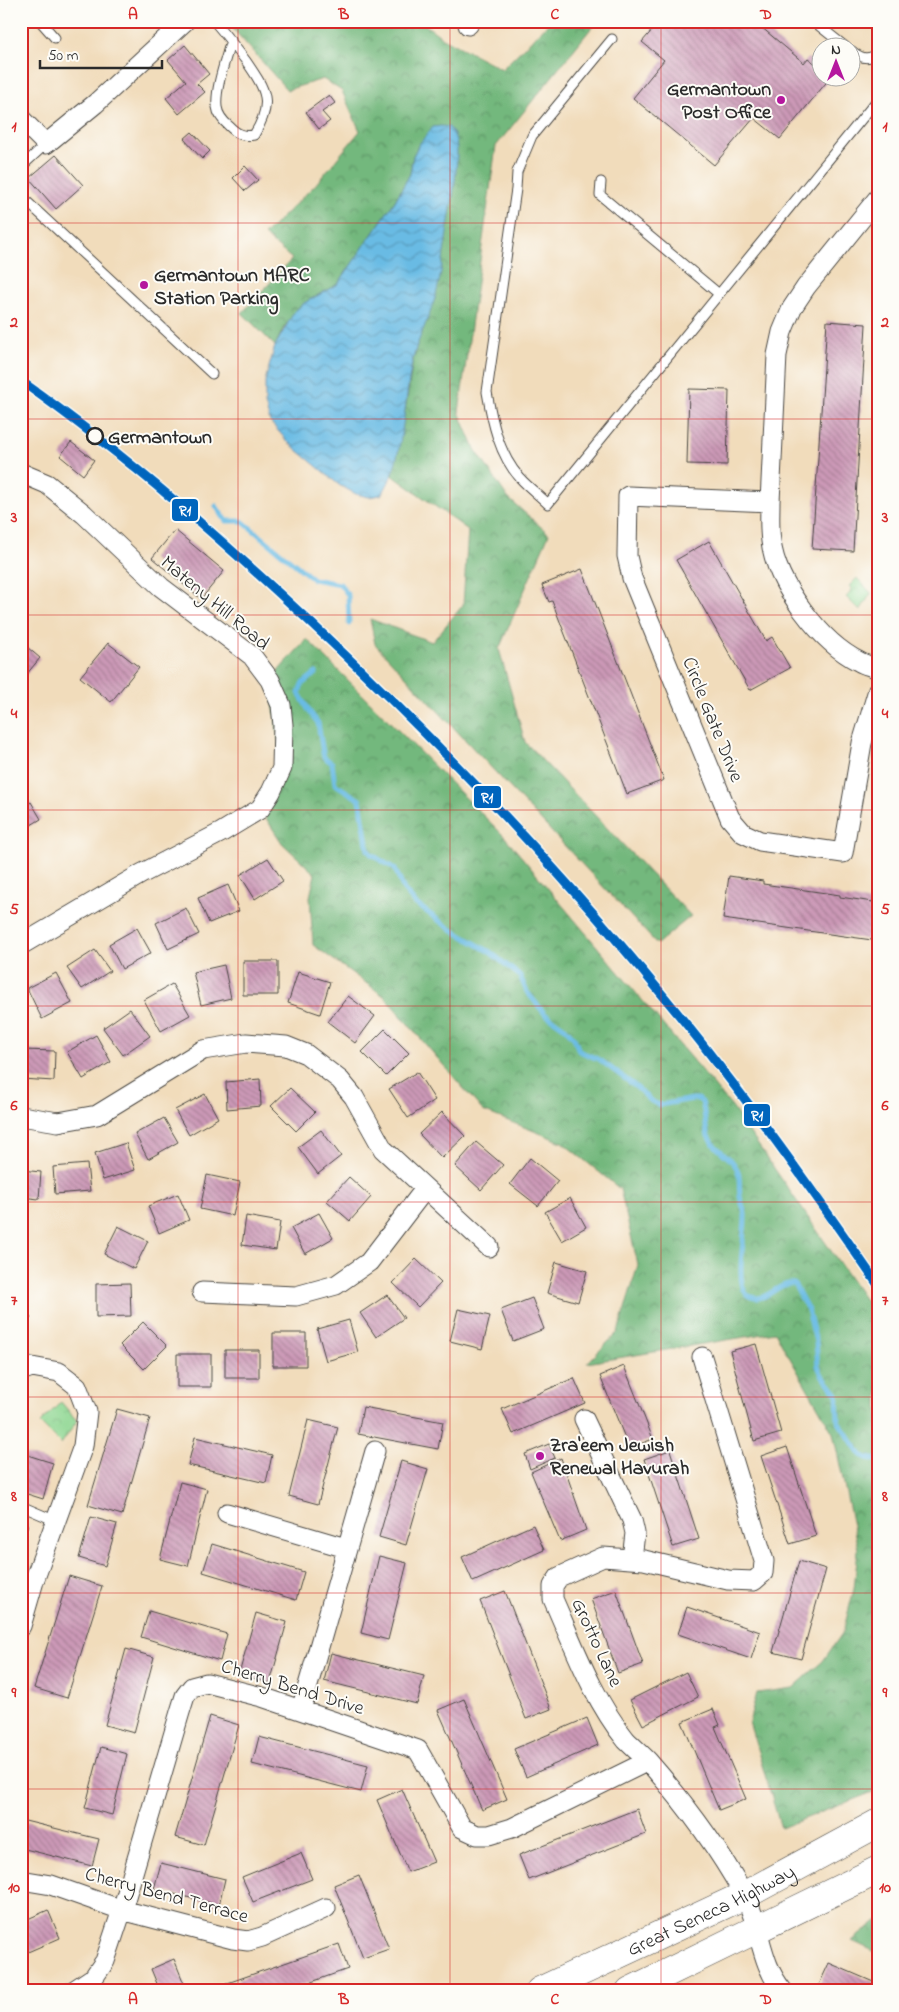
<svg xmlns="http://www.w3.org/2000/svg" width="899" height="2012" viewBox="0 0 899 2012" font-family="'Indie Flower',sans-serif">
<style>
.forest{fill:url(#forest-crowns);stroke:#4f7254}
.park{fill:url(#park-crowns);stroke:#5d815f}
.water{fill:url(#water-waves);stroke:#4a7388}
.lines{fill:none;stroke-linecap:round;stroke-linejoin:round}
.stream{stroke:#69bbe4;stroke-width:5}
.building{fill:url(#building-back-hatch)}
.lane-casing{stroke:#494641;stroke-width:11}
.street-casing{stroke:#494641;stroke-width:21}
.primary-casing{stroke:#494641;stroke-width:29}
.lane{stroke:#fff;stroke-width:9}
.street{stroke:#fff;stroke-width:19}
.primary{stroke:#fff;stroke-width:28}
.rail-1-casing{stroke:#fdfcf7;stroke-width:12}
.rail-1{stroke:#0065bd;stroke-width:9}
.grid{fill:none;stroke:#d62828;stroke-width:1;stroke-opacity:0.55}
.poi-dot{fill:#b5179e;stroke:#fdfcf7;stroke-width:2}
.stop-dot{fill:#fdfcf7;stroke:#2b2b2b;stroke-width:2.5}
.labels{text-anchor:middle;stroke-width:4;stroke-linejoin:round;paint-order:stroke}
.poi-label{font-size:20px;font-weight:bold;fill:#2b2b2b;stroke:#fdfcf7;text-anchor:start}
.stop-label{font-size:20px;font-weight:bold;fill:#2b2b2b;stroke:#fdfcf7;text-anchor:start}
.street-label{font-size:20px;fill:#2b2b2b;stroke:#fdfcf7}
.line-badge{stroke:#fdfcf7;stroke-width:2}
.badge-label{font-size:14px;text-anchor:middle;font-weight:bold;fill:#fff}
.neatline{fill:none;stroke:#d62828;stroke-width:2}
.grid-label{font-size:16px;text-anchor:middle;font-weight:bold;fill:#d62828}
</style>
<defs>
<pattern id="forest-crowns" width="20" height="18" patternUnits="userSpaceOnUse" patternTransform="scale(1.25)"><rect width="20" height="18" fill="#73b87d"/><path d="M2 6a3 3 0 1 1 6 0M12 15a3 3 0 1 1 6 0" fill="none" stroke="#5f9667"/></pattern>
<pattern id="park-crowns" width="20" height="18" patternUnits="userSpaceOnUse" patternTransform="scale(1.25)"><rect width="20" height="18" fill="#8fd793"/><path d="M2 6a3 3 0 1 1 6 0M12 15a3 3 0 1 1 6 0" fill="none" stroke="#7cb97f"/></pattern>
<pattern id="water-waves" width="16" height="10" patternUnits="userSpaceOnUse" patternTransform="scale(1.25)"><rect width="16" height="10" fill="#69bbe4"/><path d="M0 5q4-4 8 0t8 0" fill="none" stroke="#5798b9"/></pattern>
<pattern id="building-back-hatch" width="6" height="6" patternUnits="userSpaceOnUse" patternTransform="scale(1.25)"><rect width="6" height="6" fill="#cc99b7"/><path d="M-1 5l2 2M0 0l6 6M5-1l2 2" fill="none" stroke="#a67d95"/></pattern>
</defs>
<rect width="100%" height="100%" fill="#fdfcf7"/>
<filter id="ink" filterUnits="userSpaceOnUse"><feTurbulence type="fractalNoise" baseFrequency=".02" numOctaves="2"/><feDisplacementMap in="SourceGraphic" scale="10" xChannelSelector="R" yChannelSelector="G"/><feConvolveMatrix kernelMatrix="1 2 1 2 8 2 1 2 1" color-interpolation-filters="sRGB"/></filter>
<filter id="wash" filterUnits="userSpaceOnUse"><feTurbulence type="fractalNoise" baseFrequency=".0096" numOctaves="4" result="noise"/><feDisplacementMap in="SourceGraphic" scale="20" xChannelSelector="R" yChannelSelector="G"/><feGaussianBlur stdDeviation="1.12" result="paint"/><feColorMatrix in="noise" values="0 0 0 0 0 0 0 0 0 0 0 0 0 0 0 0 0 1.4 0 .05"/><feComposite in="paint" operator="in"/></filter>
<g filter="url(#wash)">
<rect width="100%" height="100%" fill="#f1dcbb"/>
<path class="forest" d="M226 21H420L443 38 502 69 551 21H597L496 146 459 412 475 449 508 498 549 534 499 649 525 742 691 916 657 944 375 644 370 619 432 642 463 605 468 530 392 475 407 399 413 360 422 329 435 298 454 186 419 144 413 156 410 174 395 201 349 268 338 284 304 303 284 327 275 346 242 313 292 259 264 235 316 184 360 131 342 91 323 79 287 90Z
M307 639 504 836 732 1107 878 1319V1790L781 1828 749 1722 757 1693 793 1688 823 1661 843 1632 854 1589 858 1549 833 1433 775 1332 587 1363 618 1332 638 1265 620 1189 562 1142 483 1111 384 996 313 945 310 897 315 874 282 843 260 809 282 768 270 680Z
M878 1920V1953L852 1941Z"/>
<path class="park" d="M857 578 871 593 860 611 846 597 850 593 851 588 849 586Z
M61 1402 77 1421 61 1444 40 1423Z"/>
<path class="water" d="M441 126 449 127C455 134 457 142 457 151 457 177 452 202 448 227 444 250 442 275 435 298 429 319 418 338 413 359 404 396 404 466 381 495L369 497 356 494 339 485 290 444 270 422 265 404V381L275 346 294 312 304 303 338 284 395 201 410 174 413 156 419 144 433 127Z"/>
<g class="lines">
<path class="stream" d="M216 506 226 521H242L313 579 340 584 348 595 349 624
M316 673 302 684 299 693 309 711 318 723 323 753 324 757 332 763 335 784 360 800 368 850 371 854 395 869 404 890 416 904 452 930 490 952 520 976 527 992 545 1014 565 1028 574 1038 579 1051 600 1060 635 1086 651 1101 659 1105 693 1099H698L702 1102C705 1113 705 1126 708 1136 713 1148 727 1154 734 1164 743 1175 737 1188 741 1200 742 1205 745 1210 745 1215 746 1232 733 1287 749 1296 766 1305 777 1281 794 1284L808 1310 816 1342 818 1366 822 1375 837 1394 838 1421 861 1455 867 1458 878 1460"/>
</g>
<g id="blocks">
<path class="building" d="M660 21H754L804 63 808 58 822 69V78H830L780 139 754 118 714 165 633 98 664 60 642 42Z
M185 45 209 74 197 84 205 92 179 114 166 98 186 81 168 60Z
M329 95 335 103 322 112 330 121 319 129 306 112Z
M192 132 210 151 202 159 184 139Z
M56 155 83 185 56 209 29 178Z
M245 166 258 180 245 191 233 178Z
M827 321 866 324 853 551 812 549Z
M689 389 729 390 727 465 687 464Z
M71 442 94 460 83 475 60 456Z
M175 530 224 571 201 599 152 558Z
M709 541 766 641 772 637 790 668 750 690 676 560Z
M582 569 664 780 627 794 552 601 549 602 542 585Z
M21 642 40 658 21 681Z
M108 643 139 667 111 702 80 677Z
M21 799 25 806 31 802 41 819 21 831Z
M268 858 283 881 255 899 240 875Z
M877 874 878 907 872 940 723 919 729 876 763 881V884L840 895V897L873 902Z
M228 885 239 911 209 923 198 898Z
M186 908 199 934 168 949 156 923Z
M137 928 151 953 122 969 109 944Z
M95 950 110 971 82 989 67 968Z
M243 961H278V995H243Z
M224 965 231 998 201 1005 193 972Z
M298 972 330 982 320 1014 288 1003Z
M56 973 72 1003 42 1019 27 988Z
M172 984 190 1015 161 1031 144 1000Z
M348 996 375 1016 355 1043 328 1022Z
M130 1009 150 1036 123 1055 103 1028Z
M385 1029 409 1053 386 1076 362 1052Z
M96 1035 111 1062 83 1079 67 1052Z
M22 1050 55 1051 54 1081 21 1079Z
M417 1072 435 1100 408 1118 389 1089Z
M260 1079 261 1106 227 1109 226 1082Z
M290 1088 315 1112 296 1131 271 1106Z
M205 1094 218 1118 189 1135 175 1110Z
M442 1112 465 1136 442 1158 419 1134Z
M164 1118 178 1142 148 1159 135 1134Z
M321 1130 341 1156 318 1174 298 1147Z
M476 1142 503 1165 481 1190 455 1166Z
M126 1143 135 1170 103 1180 95 1153Z
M530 1158 558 1181 538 1206 510 1184Z
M87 1164 90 1191 55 1194 53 1167Z
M21 1170 41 1172 39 1199 21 1197Z
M207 1175 240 1182 233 1216 200 1209Z
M349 1177 371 1197 350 1221 327 1201Z
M178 1194 189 1220 159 1233 148 1206Z
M570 1198 586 1227 562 1241 545 1212Z
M319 1213 333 1238 305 1254 291 1228Z
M246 1216 280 1222 276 1250 242 1245Z
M118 1226 148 1241 134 1269 104 1254Z
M416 1259 441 1283 418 1307 393 1283Z
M556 1262 587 1271 578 1302 547 1293Z
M130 1283 131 1316 96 1317V1284Z
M387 1295 404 1318 376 1337 360 1313Z
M532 1298 544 1329 513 1341 501 1310Z
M21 1308 31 1318 21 1328Z
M458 1309 490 1316 482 1349 450 1341Z
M349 1320 358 1352 326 1361 317 1329Z
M143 1322 167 1346 144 1369 120 1345Z
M273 1333H306V1366H273Z
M756 1344 781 1433 754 1441 730 1351Z
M225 1350H259V1378H225Z
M177 1354H211V1387H177Z
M624 1366 653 1439 629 1448 600 1376Z
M574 1378 585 1403 513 1434 502 1409Z
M363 1407 443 1422 438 1449 358 1434Z
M117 1409 150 1418 122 1515 88 1505Z
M308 1420 338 1427 318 1504 289 1496Z
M195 1437 272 1455 266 1483 188 1465Z
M549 1444 555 1458 530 1469 525 1454Z
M787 1447 816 1536 790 1544 761 1456Z
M670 1450 699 1539 673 1547 644 1459Z
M21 1453 53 1463 43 1499 21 1492Z
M561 1458 586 1530 560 1541 531 1472Z
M401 1461 428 1469 406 1545 379 1537Z
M180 1482 207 1489 188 1566 160 1559Z
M91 1517 117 1524 105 1566 79 1558Z
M21 1522 28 1524 22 1545H21Z
M533 1525 544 1550 473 1582 462 1557Z
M212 1544 304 1572 296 1600 203 1572Z
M379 1556 407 1563 388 1640 361 1633Z
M799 1561 826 1569 801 1659 773 1652Z
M69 1576 102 1586 67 1698 34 1688Z
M616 1590 643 1664 618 1673 591 1599Z
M505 1591 551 1709 526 1719 480 1601Z
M687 1607 760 1632 751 1659 678 1634Z
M149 1611 227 1634 220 1661 141 1637Z
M256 1613 287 1622 270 1683 239 1674Z
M126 1649 154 1657 134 1733 105 1725Z
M331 1653 424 1676 417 1704 324 1681Z
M686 1672 698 1697 643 1725 630 1700Z
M464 1699 507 1799 482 1810 438 1710Z
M713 1709 720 1725 715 1727 746 1799 719 1810 682 1722Z
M210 1716 239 1725 204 1845 175 1837Z
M587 1718 598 1745 526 1777 514 1749Z
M259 1737 368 1765 361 1792 252 1764Z
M101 1747 127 1754 112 1815 85 1808Z
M402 1789 434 1862 408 1872 377 1800Z
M637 1809 646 1834 529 1880 519 1855Z
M21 1820 99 1839 92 1866 21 1848Z
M301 1853 312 1879 253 1902 242 1877Z
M161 1863 225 1879 219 1905 154 1889Z
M359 1875 389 1949 363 1958 334 1885Z
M48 1910 60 1938 21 1955V1922Z
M339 1944 348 1969 286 1991H220L219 1986Z
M174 1959 187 1991H160L151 1969Z
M829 1963 878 1984V1991H826L818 1987Z"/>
</g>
</g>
<g filter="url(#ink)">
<use href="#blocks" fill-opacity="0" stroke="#494641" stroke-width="1"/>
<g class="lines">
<g class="lane-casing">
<path id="lane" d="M40 21 55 38
M214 21C225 34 236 48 246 61 266 90 274 103 254 135 243 137 237 134 229 126 223 121 218 115 217 107 215 88 226 59 231 40
M813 21 847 48
M612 39 532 136 517 172 516 189 487 392C492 421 499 455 520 478 528 487 539 495 548 504L878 99
M852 51C860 58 868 61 878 53
M21 167 46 144
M601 182 600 195 719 294
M21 196 212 374
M21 1506 56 1521"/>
</g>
<g class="street-casing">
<path id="street" d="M468 25 471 21
M21 119 46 144 95 104 185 21
M21 473 47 484 84 514 161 587 252 656 270 680 281 705 283 725 282 768 271 792 260 809 222 832 141 874 21 945
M770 502 777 355 782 332 792 308 806 287 878 198
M878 669C872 666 865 665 860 662 821 643 776 584 771 541 769 528 770 515 770 502L628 496 627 556 632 578 730 818 743 833 760 841 843 853 862 743 878 690
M21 1116 58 1122 97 1115 203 1050 246 1043 286 1046 306 1054 340 1080 354 1097 383 1149 489 1247
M202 1292 296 1296 336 1285 369 1262 425 1189
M702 1357 764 1561 763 1573 754 1581 728 1580 644 1560 603 1557 559 1577 553 1586V1599C574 1646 593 1699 626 1740 633 1747 641 1754 648 1761 683 1801 717 1846 743 1893 761 1924 759 1963 783 1991
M21 1371 32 1367 59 1372 77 1386 87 1412 83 1446 34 1581 21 1626
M584 1419 632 1520 635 1533 632 1559
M227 1513 346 1548
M301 1710 375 1451
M21 1880 51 1885 122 1910 233 1939 248 1941 262 1937 326 1908
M73 1991 94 1977 105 1961 122 1910 180 1712 185 1696 192 1687 207 1683 262 1697 418 1750 462 1828 477 1835H489L512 1828 648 1761"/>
</g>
<g class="primary-casing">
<g id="primary">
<path id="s1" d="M540 1991 745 1895 878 1823"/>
<path d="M630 1991 878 1870"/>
</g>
</g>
<use href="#lane" class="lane"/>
<use href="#street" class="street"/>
<use href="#primary" class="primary"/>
<g class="rail-1-casing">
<path id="rail-1" d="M21 381C129 457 228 545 324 635 469 772 606 918 727 1076 780 1144 829 1214 878 1285"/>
</g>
<use href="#rail-1" class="rail-1"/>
</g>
</g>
<path class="grid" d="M238 21V1991M450 21V1991M661 21V1991M21 223H878M21 419H878M21 615H878M21 810H878M21 1006H878M21 1202H878M21 1397H878M21 1593H878M21 1789H878"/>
<g class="poi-dot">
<circle cx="781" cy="100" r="5"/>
<circle cx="144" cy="285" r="5"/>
<circle cx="540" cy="1456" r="5"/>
</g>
<circle class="stop-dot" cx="95" cy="436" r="8"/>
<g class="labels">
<g class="poi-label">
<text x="771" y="95" text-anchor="end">Germantown<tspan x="771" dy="23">Post Office</tspan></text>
<text x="154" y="281">Germantown MARC<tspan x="154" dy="23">Station Parking</tspan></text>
<text x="550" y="1451">Zra'eem Jewish<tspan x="550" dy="23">Renewal Havurah</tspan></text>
</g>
<g class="stop-label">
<text x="108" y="443">Germantown</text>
</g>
<g class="street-label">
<text transform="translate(216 602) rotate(40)" y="7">Mateny Hill Road</text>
<text transform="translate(714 719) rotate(68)" y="7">Circle Gate Drive</text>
<text transform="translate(598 1642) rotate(65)" y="7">Grotto Lane</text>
<text transform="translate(293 1686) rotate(17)" y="7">Cherry Bend Drive</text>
<text transform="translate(167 1894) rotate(15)" y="7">Cherry Bend Terrace</text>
<text dy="7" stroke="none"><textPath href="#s1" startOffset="189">Great Seneca Highway</textPath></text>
</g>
</g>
<g class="line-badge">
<rect x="171" y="498" width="28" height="24" rx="5" fill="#0065bd"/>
<rect x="473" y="785" width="29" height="24" rx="5" fill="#0065bd"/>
<rect x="743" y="1103" width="28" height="24" rx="5" fill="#0065bd"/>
</g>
<g class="badge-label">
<text x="185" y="515">R1</text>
<text x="487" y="802">R1</text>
<text x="757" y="1120">R1</text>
</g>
<rect width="899" height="2012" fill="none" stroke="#fdfcf7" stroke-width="55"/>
<g transform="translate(836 62)"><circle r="24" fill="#fdfcf7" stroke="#a9a8a5"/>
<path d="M0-4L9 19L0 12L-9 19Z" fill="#b5179e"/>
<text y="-8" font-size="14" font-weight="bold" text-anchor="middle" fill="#2b2b2b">N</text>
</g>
<path d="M40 60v8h122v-8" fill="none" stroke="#2b2b2b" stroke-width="2.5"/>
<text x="48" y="60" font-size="15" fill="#2b2b2b" stroke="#fdfcf7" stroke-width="4" paint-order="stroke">50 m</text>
<rect x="28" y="28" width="844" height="1956" class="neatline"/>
<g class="grid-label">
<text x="133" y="19">A</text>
<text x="344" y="19">B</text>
<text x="555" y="19">C</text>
<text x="766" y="19">D</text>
<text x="14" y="131">1</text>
<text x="885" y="131">1</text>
<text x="14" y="327">2</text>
<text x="885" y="327">2</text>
<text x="14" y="522">3</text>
<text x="885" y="522">3</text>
<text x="14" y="718">4</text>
<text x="885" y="718">4</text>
<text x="14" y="914">5</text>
<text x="885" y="914">5</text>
<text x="14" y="1110">6</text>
<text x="885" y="1110">6</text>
<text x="14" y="1305">7</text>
<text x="885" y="1305">7</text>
<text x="14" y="1501">8</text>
<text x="885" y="1501">8</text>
<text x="14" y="1697">9</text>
<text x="885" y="1697">9</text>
<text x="14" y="1892">10</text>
<text x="885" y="1892">10</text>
<text x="133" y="2004">A</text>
<text x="344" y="2004">B</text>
<text x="555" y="2004">C</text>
<text x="766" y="2004">D</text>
</g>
</svg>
